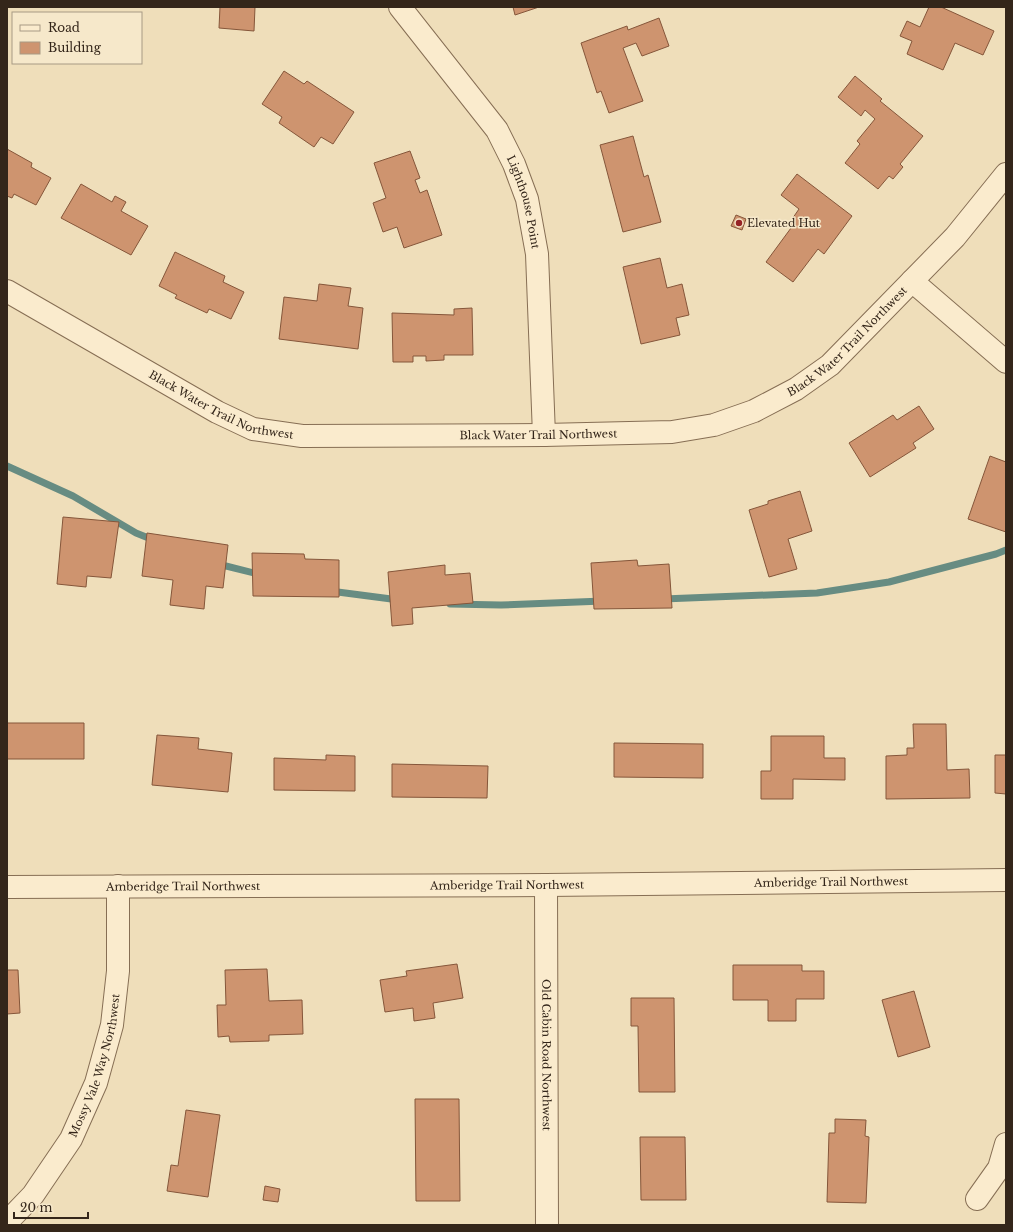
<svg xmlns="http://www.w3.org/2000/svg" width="1013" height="1232" viewBox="0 0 1013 1232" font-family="'Libre Baskerville',serif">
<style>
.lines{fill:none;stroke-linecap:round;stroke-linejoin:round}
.stream{stroke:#678c82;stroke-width:7}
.building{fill:#ce946f;stroke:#85563a}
.minor-casing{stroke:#866e54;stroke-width:24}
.minor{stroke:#faebcd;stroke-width:22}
.poi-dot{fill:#962326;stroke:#f6e8ca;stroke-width:1.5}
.labels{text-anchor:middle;stroke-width:3;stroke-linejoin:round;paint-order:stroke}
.street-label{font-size:11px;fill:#34261a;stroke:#f6e8ca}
.poi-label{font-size:11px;fill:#34261a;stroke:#f6e8ca;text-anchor:start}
</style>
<rect width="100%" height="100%" fill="#efdeba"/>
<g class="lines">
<path class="stream" d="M7 466 73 496 136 533 156 541
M218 564 262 575
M330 591 399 600
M663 599 817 593 889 582 996 554 1006 550
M450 604 501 605 603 601"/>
</g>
<path class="building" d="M220 7H255L254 31 219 28Z
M513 7H539L515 15Z
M929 7H941L994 31 983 55 955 43 943 70 907 54 912 41 900 36 907 21 920 27Z
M659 18 669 46 642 56 636 43 623 48 643 101 609 113 601 91 597 93 581 43 627 26 628 30Z
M284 71 304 84 307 81 354 112 333 144 321 137 314 147 279 123 282 117 262 104Z
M855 76 882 99 880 101 923 136 900 164 903 167 893 179 889 176 878 189 845 163 860 144 857 141 875 119 865 110 861 116 838 97Z
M633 136 644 177 648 175 661 222 623 232 600 145Z
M7 149 32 163 31 167 51 178 36 205 14 194 12 198 7 196Z
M410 151 420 178 415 180 420 193 427 190 442 235 404 248 397 227 383 232 373 203 386 198 374 163Z
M797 174 852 216 824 254 818 249 793 282 766 262 791 228 788 225 799 209 781 195Z
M81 184 112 202 115 196 126 202 121 211 148 226 131 255 61 218Z
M736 215 746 219 742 230 731 226Z
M175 252 225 276 223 282 244 292 231 319 209 309 207 313 175 298 177 295 159 286Z
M660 258 667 288 682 284 689 315 676 318 680 335 641 344 623 267Z
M319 284 351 288 348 306 363 308 358 349 279 339 284 297 317 301Z
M472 308 473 355H444V360L426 361V356H413V362H393L392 313 454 315V309Z
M919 406 934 429 913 443 916 448 870 477 849 443 893 415 897 420Z
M990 456 1006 462V532L968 519Z
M800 491 812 531 788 539 797 569 769 577 749 510 768 504V501Z
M63 517 119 522 111 578 87 576 86 587 57 584Z
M147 533 228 545 223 588 206 586 204 609 170 605 173 580 142 576Z
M252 553 304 554 305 559 339 560V597L253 596Z
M637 560 638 566 669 564 672 608 594 609 591 563Z
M445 565V575L470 573 473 603 412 608 413 624 392 626 388 572Z
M7 723H84V759H7Z
M913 724H946L947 770 969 769 970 798 886 799V756L907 755V748H914Z
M157 735 199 738 198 749 232 753 228 792 152 785Z
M771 736H824V758H845V780L793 779V799H761V771H771Z
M614 743 703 744V778L614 777Z
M326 755 355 756V791L274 790V758L326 760Z
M995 755H1006V794L995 793Z
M392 764 488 766 487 798 392 797Z
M457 964 463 998 433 1003 435 1018 414 1021 413 1008 385 1012 380 980 407 976 406 971Z
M733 965H802V971H824V999H796V1021H768V1000H733Z
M267 969 269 1001 302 1000 303 1034 269 1035V1041L230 1042 229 1036 218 1037 217 1005H226L225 970Z
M7 970H18L20 1013 7 1014Z
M914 991 930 1047 898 1057 882 1000Z
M631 998H674L675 1092H639L638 1026H631Z
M415 1099H459L460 1201H416Z
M186 1110 220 1115 208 1197 167 1191 171 1165 178 1166Z
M835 1119 866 1120 865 1136 869 1137 866 1203 827 1202 829 1133H835Z
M640 1137H685L686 1200H641Z
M265 1186 280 1189 278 1202 263 1200Z"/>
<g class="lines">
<g class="minor-casing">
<g id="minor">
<path id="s1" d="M400 7 497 130 514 164 527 199 537 254 544 435"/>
<path d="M912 281 1006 362"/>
<path id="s2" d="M7 291 217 412 253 429 302 436 544 435 672 432 714 425 754 411 796 389 830 365 955 237 1006 174"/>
<path id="s3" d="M546 885 547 1225"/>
<path id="s4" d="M7 887 546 885 1006 880"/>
<path d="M977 1199 999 1168 1006 1144"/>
<path id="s5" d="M7 1222 33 1195 71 1139 96 1083 112 1025 118 971V886"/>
</g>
</g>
<use href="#minor" class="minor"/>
</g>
<circle class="poi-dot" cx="739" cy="223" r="4"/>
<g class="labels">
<g class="street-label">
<text dy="4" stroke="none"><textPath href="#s1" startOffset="234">Lighthouse Point</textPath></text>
<text dy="4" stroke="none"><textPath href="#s2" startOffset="904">Black Water Trail Northwest</textPath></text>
<text dy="4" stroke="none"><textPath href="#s2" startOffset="244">Black Water Trail Northwest</textPath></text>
<text dy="4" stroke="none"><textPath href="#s2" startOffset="568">Black Water Trail Northwest</textPath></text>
<text dy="4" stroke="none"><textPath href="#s4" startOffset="824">Amberidge Trail Northwest</textPath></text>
<text dy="4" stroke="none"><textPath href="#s4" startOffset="500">Amberidge Trail Northwest</textPath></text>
<text dy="4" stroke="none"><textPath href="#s4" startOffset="176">Amberidge Trail Northwest</textPath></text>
<text dy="4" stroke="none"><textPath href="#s3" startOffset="170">Old Cabin Road Northwest</textPath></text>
<text dy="4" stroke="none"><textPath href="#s5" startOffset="183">Mossy Vale Way Northwest</textPath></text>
</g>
<g class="poi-label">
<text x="747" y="227">Elevated Hut</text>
</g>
</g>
<rect width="1013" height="1232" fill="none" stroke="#34261a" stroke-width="16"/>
<rect x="12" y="12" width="130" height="52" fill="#f6e8ca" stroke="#a89a84"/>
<rect x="20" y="25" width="20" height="6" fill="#faebcd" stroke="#a89a84"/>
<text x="48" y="32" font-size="12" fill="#34261a">Road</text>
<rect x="20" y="42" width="20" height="12" fill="#ce946f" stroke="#a89a84"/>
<text x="48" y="52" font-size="12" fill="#34261a">Building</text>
<path d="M14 1212v6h74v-6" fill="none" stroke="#34261a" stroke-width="2"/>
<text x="20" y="1212" font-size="12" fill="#34261a" stroke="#f6e8ca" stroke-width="3" paint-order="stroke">20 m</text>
</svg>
